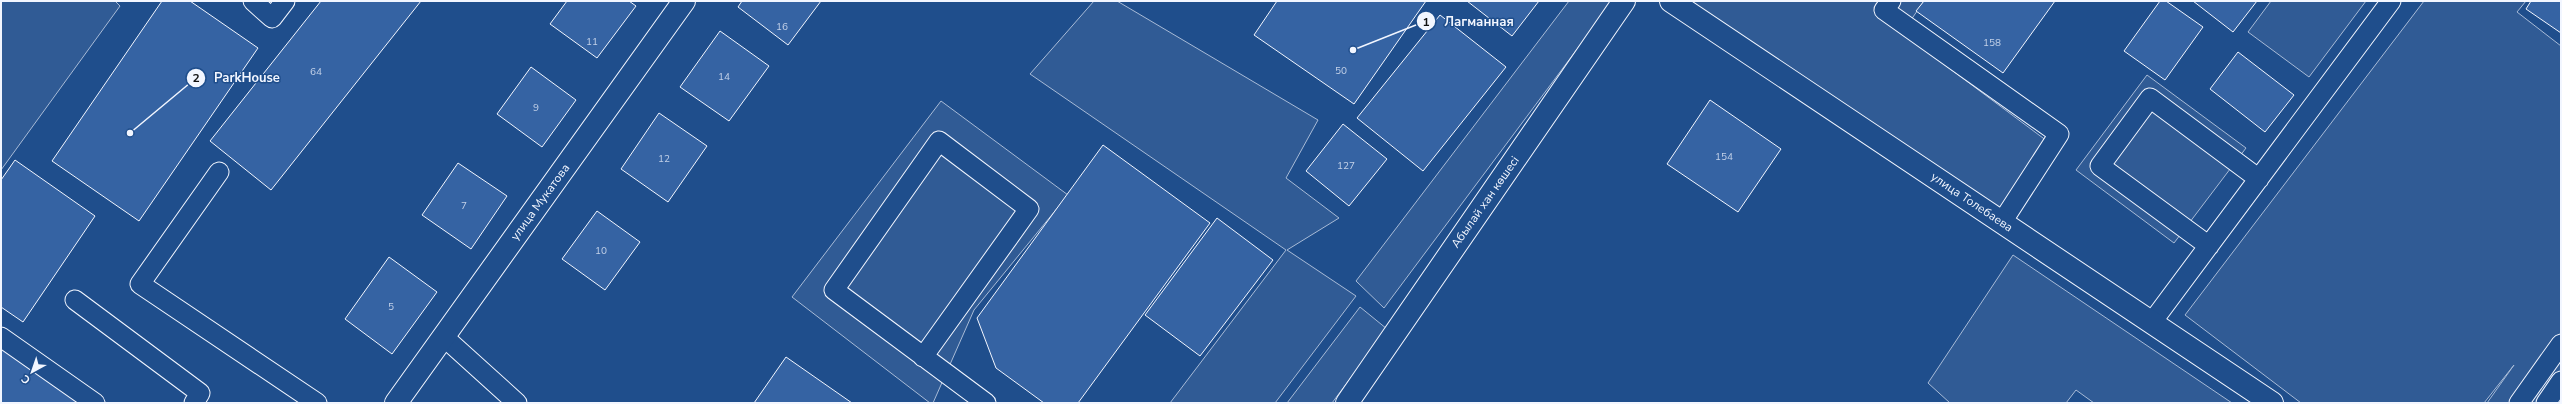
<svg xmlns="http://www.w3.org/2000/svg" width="2562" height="404" viewBox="0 0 2562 404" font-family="'Nunito Sans',sans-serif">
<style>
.built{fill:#305b95;stroke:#a8bbd7}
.building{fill:#3563a3;stroke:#f2f6ff}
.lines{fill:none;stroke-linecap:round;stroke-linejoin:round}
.lane-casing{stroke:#f2f6ff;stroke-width:21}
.street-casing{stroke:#f2f6ff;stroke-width:24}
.secondary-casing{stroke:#f2f6ff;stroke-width:24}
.lane{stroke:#1f4e8c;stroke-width:19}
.street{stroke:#1f4e8c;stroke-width:22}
.secondary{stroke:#1f4e8c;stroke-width:22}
.labels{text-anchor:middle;stroke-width:3;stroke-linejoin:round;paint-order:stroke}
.number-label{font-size:10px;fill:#c3d1e8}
.street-label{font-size:12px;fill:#f2f6ff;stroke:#1f4e8c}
.leader{fill:none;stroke:#f2f6ff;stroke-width:1.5}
.callout-dot{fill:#f2f6ff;stroke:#1f4e8c;stroke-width:1.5}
.mark-label{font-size:12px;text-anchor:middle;font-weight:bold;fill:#111}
.callout-label{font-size:13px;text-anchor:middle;font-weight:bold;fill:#f2f6ff;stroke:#1f4e8c;stroke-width:3;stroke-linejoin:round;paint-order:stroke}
</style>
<rect width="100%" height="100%" fill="#1f4e8c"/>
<path class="built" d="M1 1H115L120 6 1 170Z
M1094 1H1117L1318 120 1286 178 1339 218 1287 250 1356 296 1275 403H1170L1286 250 1030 74Z
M1569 1H1613L1384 308 1356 281Z
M1690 1H1924L1902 33 2047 141 2001 212Z
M2271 1H2366L2309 77 2248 32Z
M2424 1H2526L2517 12 2561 46V403H2487L2514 365 2484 403H2301L2185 315Z
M2147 75 2246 148 2174 243 2076 170Z
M941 101 1068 195 974 310 933 403H930L792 297Z
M2013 255 2232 403H2094L2076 390 2066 403H1950L1928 383Z
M1360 307 1387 329 1332 403H1287Z"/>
<path class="building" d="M162 1H190L258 48 139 221 52 161Z
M321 1H421L271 190 210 141Z
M567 1H629L636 6 597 58 550 24Z
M742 1H821L788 45 738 7Z
M1277 1H1426L1354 104 1254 35Z
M1467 1H1539L1512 36Z
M1924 1H2055L2003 73 1916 11Z
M2160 1H2166L2203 27 2165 80 2124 51Z
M2193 1H2257L2233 32Z
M2531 1H2561V33L2526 9Z
M1440 15 1506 67 1423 171 1357 118Z
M720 31 769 66 729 121 680 87Z
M2238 52 2294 95 2265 132 2210 89Z
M531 67 576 100 542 147 497 114Z
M1710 100 1781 149 1738 212 1667 164Z
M659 113 707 146 668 202 621 169Z
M1343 124 1387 159 1349 206 1306 171Z
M1103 145 1210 223 1078 403H1044L996 368 977 318Z
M15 160 95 216 23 322 1 307V180Z
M458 163 507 196 471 249 422 215Z
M597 211 640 242 605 290 562 259Z
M1217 218 1273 260 1200 356 1145 315Z
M389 257 437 292 392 354 345 319Z
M1 347 80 403H1Z
M786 357 852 403H754Z"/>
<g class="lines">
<g class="lane-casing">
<path id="lane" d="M253 1 272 18 285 1
M1891 1 1884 10 2059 134 2002 222
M219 172 140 284 317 403
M2209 246 2100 166 2150 98 2259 179
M75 300 200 393 194 403
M2152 322 2391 1
M1 337 95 403
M444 337 517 403
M923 357 1029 209 939 141 834 290 986 403
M2519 403 2561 344
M2546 403 2561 381"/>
</g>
<g class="street-casing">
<path id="street" d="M1671 1 2272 403
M396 403 684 1"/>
</g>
<g class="secondary-casing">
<path id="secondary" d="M1347 403 1624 1"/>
</g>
<use href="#lane" class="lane"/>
<use href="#street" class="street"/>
<use href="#secondary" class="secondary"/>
</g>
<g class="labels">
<g class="number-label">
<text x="782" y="30">16</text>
<text x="592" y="45">11</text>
<text x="1992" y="46">158</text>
<text x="1341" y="74">50</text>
<text x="316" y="75">64</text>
<text x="724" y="80">14</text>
<text x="536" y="111">9</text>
<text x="1724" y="160">154</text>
<text x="664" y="162">12</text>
<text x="1346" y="169">127</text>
<text x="464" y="209">7</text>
<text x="601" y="254">10</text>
<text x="391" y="310">5</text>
</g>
<g class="street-label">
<text transform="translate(540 202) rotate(-54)" y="4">улица Мукатова</text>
<text transform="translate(1485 202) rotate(-55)" y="4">Абылай хан көшесі</text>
<text transform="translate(1972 202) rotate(34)" y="4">улица Толебаева</text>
</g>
</g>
<path class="leader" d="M1353 50L1426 21M130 133L196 78"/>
<g class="callout-dot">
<circle cx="1353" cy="50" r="4"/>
<circle cx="130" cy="133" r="4"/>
<circle cx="1426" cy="21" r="10"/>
<circle cx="196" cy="78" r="10"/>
</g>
<g class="mark-label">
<text x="1426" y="26">1</text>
<text x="196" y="82">2</text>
</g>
<g class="callout-label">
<text x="1479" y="26">Лагманная</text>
<text x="247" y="82">ParkHouse</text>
</g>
<rect width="2562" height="404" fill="none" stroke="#f2f6ff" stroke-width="4"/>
<g transform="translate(32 372) rotate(220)" stroke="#1f4e8c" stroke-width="3" paint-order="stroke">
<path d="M0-3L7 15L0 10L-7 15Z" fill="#f2f6ff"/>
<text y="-6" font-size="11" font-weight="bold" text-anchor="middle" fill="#f2f6ff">С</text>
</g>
</svg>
